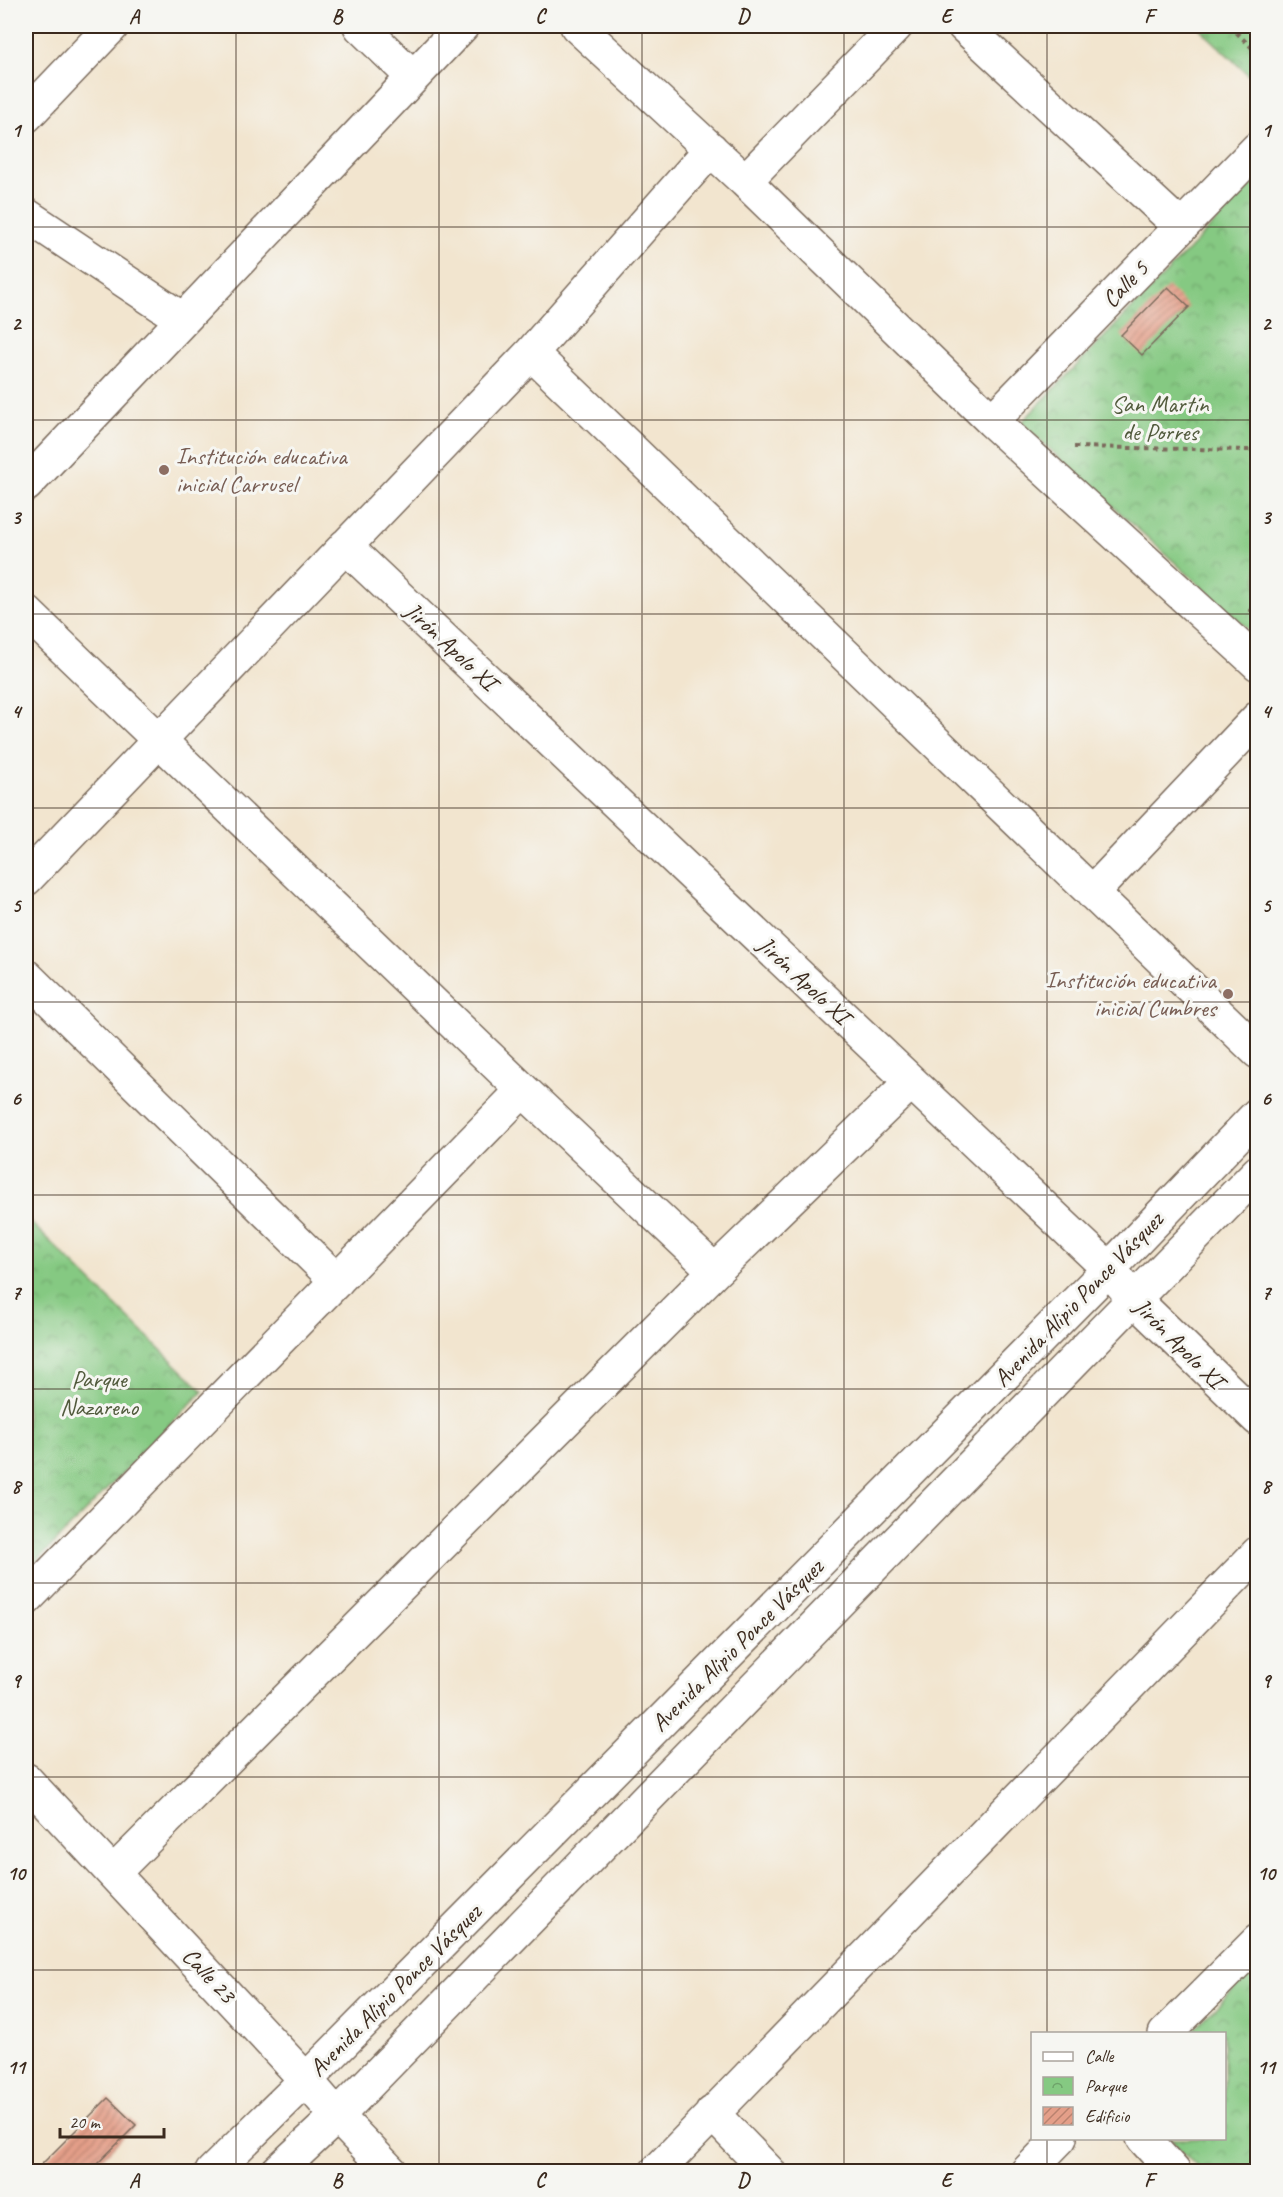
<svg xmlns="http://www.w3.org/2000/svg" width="1283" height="2197" viewBox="0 0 1283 2197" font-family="Caveat,sans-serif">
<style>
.park{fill:url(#park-crowns);stroke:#607a50;stroke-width:1.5}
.building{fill:url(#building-hatch)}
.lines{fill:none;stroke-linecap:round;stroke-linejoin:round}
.minor-casing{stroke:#7b6b5c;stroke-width:36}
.path{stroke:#7b6b5c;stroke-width:4;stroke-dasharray:4.5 4.5;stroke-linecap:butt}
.minor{stroke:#fff;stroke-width:33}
.grid{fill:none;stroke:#3b2a1e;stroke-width:1.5;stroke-opacity:0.55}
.education-dot{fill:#8d6e63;stroke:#f6f6f2;stroke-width:2}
.labels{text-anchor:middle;stroke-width:6;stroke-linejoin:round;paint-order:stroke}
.street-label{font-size:24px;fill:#3b2a1e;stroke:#f6f6f2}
.park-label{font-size:24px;fill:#515a3c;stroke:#f6f6f2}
.education-label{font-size:24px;fill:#785e54;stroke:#f6f6f2;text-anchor:start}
.neatline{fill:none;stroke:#3b2a1e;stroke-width:2}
.grid-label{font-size:20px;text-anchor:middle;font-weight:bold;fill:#3b2a1e}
</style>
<defs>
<pattern id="park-crowns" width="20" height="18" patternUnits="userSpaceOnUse" patternTransform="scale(1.5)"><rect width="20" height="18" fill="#85c982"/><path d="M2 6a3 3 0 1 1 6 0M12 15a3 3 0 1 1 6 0" fill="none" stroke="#6ea36a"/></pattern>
<pattern id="building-hatch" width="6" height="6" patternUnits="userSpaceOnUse" patternTransform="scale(1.5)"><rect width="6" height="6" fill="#e49f89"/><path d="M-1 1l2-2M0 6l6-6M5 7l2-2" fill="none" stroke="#ba826f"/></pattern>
</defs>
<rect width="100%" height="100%" fill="#f6f6f2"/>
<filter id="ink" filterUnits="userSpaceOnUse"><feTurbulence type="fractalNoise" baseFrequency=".0167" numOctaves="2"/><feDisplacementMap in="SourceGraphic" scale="12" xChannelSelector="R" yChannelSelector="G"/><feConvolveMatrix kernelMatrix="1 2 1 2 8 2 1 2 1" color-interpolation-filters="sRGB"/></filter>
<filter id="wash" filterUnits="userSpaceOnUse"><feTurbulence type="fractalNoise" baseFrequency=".008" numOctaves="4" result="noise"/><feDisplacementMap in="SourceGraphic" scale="24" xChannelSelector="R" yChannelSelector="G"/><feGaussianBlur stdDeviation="1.35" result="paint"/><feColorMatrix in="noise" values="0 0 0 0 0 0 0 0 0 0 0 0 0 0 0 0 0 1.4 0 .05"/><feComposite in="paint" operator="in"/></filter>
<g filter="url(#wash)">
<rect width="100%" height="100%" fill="#f2e5cf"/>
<path class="park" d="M1197 26H1257V83Z
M1257 179V637L1021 423Z
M26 1218 203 1391 26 1572Z
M1257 1966V2171H1201L1170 2139 1224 2138V2034L1190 2033Z"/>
<g id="blocks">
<path class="building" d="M1168 287 1189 307 1142 355 1121 335Z
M108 2098 136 2125 89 2172H34Z"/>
</g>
</g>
<g filter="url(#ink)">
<use href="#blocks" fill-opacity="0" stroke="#7b6b5c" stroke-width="1.5"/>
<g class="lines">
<g class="minor-casing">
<path id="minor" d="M360 26 413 77
M577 26 745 181 992 421 1258 664
M964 26 1181 227
M26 116 112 26
M745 181 896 26
M26 215 182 319
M531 353 1258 1052
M992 421 1258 148
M26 485 462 26
M345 546 1109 1269 1134 1299 1258 1419
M26 612 523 1090 715 1271
M26 879 531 353 711 149
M1092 893 1258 718
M26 976 337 1281
M26 1599 523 1090
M26 1780 306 2080 337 2116 391 2172
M113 1873 715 1271 911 1082
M1165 2034 1258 1941
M712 2113 769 2172
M1143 2138 1174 2172
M212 2172 306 2080 1109 1269 1258 1114
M277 2172 337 2116 1258 1172
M656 2172 1258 1553
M1027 2172 1060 2138"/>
</g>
<path class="path" d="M1230 26 1258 54
M1074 447 1251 450
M1251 612 1258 548"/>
<use href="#minor" class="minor"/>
</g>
</g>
<path class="grid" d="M236 26V2172M439 26V2172M642 26V2172M844 26V2172M1047 26V2034M26 227H1258M26 420H1258M26 614H1258M26 808H1258M26 1002H1258M26 1195H1258M26 1389H1258M26 1583H1258M26 1777H1258M26 1970H1258M1047 2138V2172"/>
<g class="education-dot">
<circle cx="164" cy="470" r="6"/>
<circle cx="1228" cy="994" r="6"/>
</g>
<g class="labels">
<g class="street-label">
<text transform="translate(1125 284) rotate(-46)" y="8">Calle 5</text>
<text transform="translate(451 646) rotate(43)" y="8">Jirón Apolo XI</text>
<text transform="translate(804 980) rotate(43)" y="8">Jirón Apolo XI</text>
<text transform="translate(1078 1299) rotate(-46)" y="8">Avenida Alipio Ponce Vásquez</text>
<text transform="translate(1179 1343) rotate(45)" y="8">Jirón Apolo XI</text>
<text transform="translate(737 1645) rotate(-45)" y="8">Avenida Alipio Ponce Vásquez</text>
<text transform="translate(209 1975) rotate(47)" y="8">Calle 23</text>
<text transform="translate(395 1990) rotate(-45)" y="8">Avenida Alipio Ponce Vásquez</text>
</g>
<g class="park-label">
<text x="1160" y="412">San Martín<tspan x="1160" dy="28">de Porres</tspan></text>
<text x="99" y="1387">Parque<tspan x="99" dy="28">Nazareno</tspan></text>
</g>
<g class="education-label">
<text x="176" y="464">Institución educativa<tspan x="176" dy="28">inicial Carrusel</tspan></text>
<text x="1216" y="988" text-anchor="end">Institución educativa<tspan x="1216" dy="28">inicial Cumbres</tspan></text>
</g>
</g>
<rect width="1283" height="2197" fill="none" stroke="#f6f6f2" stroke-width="66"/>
<rect x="1031" y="2032" width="195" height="108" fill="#f6f6f2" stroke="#aba49d" stroke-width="1.5"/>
<rect x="1043" y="2052" width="30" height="9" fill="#ffffff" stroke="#aba49d" stroke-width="1.5"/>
<text x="1085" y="2062" font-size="18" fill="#3b2a1e">Calle</text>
<rect x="1043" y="2077" width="30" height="18" fill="url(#park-crowns)" stroke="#aba49d" stroke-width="1.5"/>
<text x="1085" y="2092" font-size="18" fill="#3b2a1e">Parque</text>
<rect x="1043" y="2107" width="30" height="18" fill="url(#building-hatch)" stroke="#aba49d" stroke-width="1.5"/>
<text x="1085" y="2122" font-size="18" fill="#3b2a1e">Edificio</text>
<path d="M60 2128v9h104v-9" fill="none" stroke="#3b2a1e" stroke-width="3"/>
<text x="69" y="2128" font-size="18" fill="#3b2a1e" stroke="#f6f6f2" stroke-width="4.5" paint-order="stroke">20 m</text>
<rect x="33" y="33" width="1217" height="2131" class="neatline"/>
<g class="grid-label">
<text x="134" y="23">A</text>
<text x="337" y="23">B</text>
<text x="540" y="23">C</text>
<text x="743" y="23">D</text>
<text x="946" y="23">E</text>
<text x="1149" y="23">F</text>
<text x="16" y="137">1</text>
<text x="1266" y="137">1</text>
<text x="16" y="330">2</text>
<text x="1266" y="330">2</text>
<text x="16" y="524">3</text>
<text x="1266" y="524">3</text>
<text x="16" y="718">4</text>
<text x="1266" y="718">4</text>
<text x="16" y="912">5</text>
<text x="1266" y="912">5</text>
<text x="16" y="1105">6</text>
<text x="1266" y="1105">6</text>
<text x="16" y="1299">7</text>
<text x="1266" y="1299">7</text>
<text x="16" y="1493">8</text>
<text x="1266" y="1493">8</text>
<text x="16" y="1687">9</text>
<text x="1266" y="1687">9</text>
<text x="16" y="1880">10</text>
<text x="1266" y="1880">10</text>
<text x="16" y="2074">11</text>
<text x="1266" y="2074">11</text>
<text x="134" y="2187">A</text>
<text x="337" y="2187">B</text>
<text x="540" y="2187">C</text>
<text x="743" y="2187">D</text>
<text x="946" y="2187">E</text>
<text x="1149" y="2187">F</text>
</g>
</svg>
